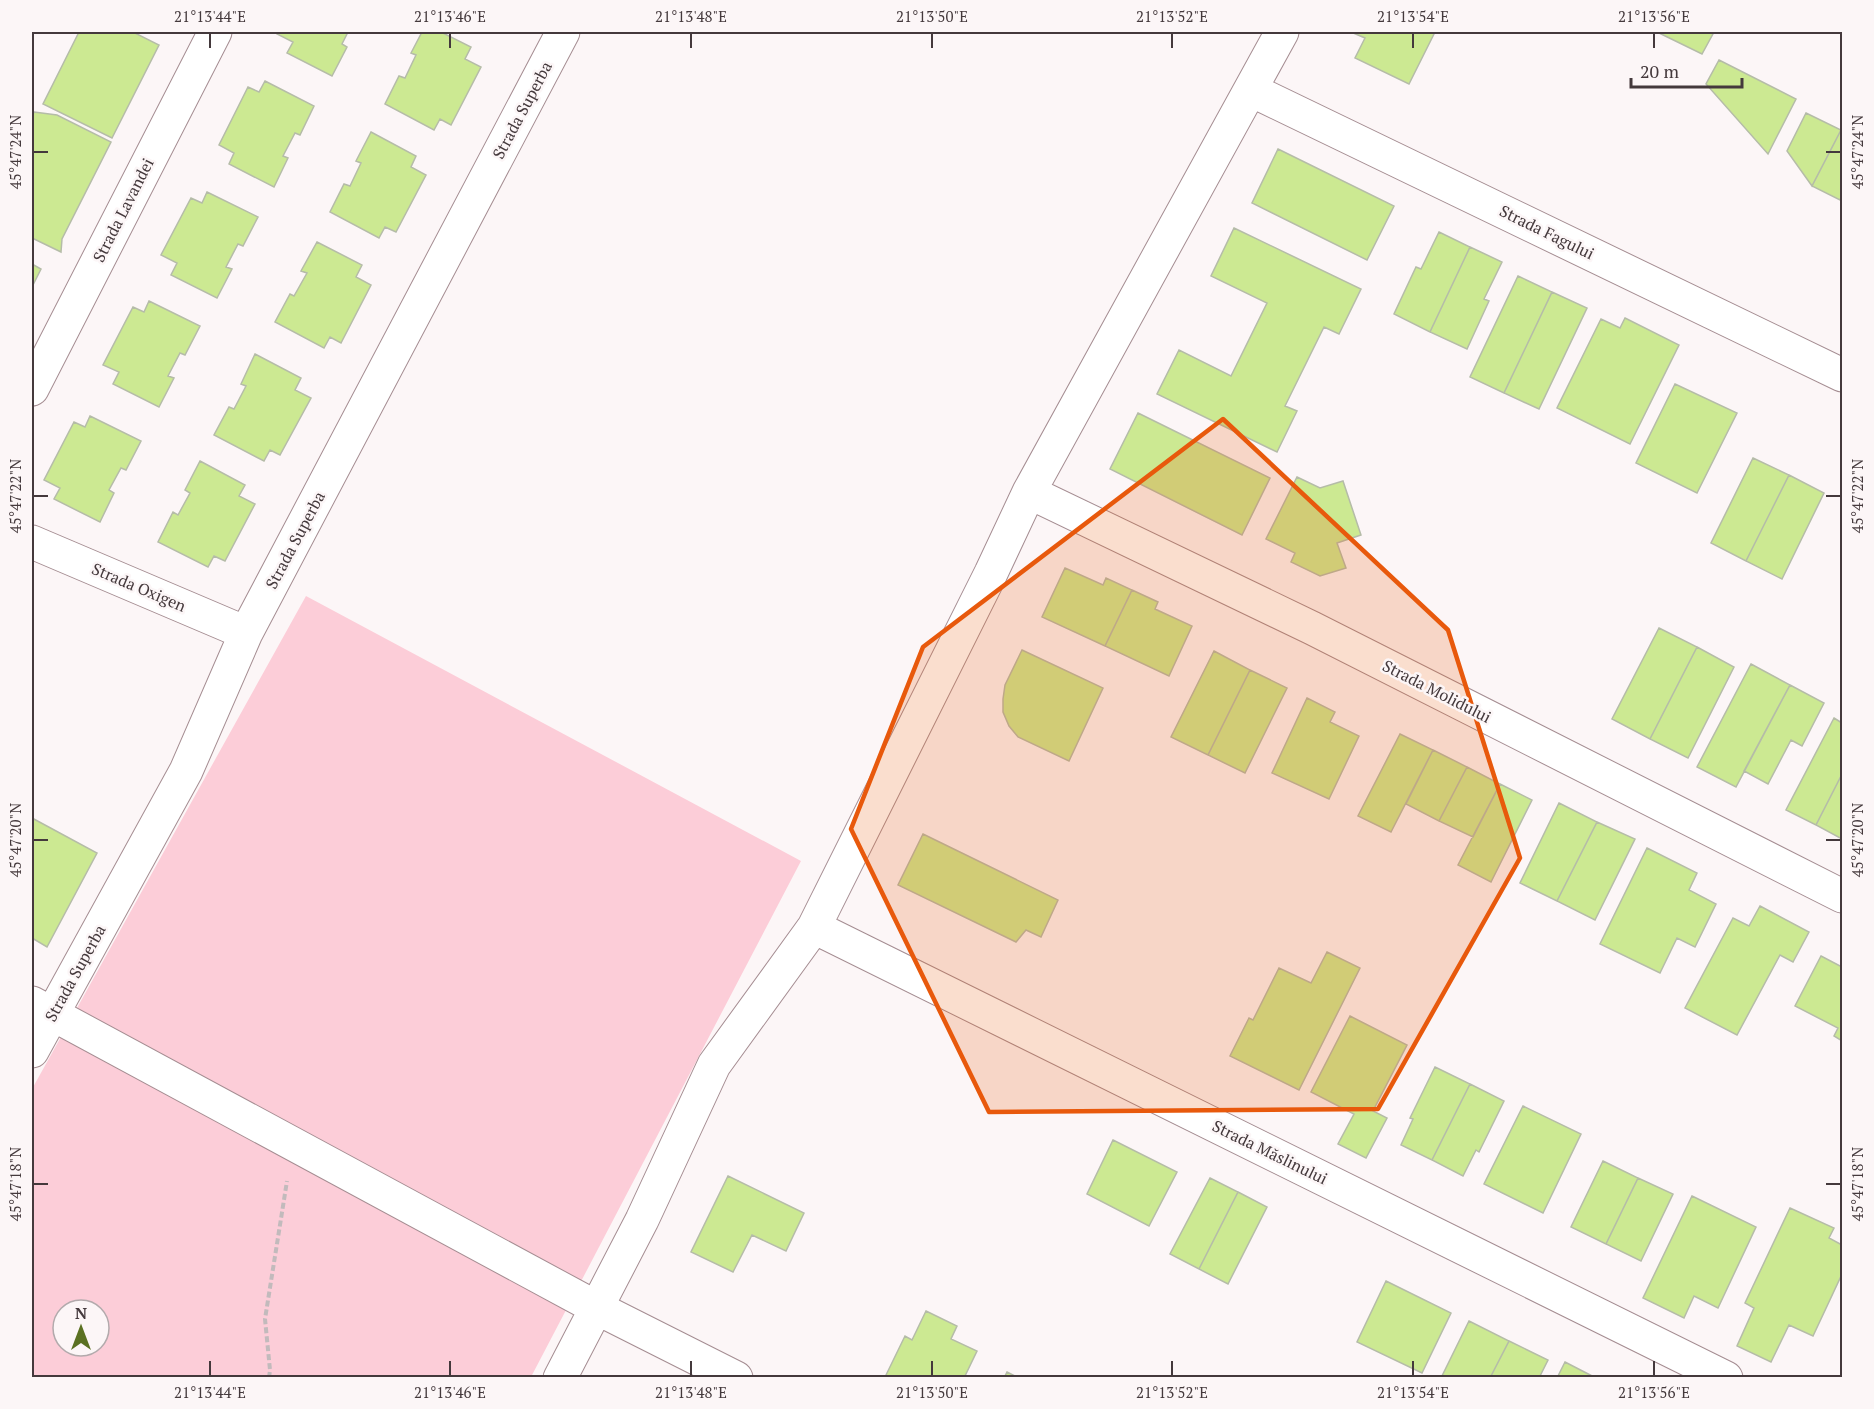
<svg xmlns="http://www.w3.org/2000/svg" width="1874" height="1409" viewBox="0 0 1874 1409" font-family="'PT Serif',serif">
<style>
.green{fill:#fccdd8;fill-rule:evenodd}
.building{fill:#cce992;stroke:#b5bca8;stroke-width:1.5}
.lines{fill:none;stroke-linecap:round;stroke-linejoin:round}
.street-casing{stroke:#a58d92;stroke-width:35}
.path{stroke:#c2babc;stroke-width:4;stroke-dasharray:6 3;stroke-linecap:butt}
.street{stroke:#fff;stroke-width:33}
.marked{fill:#e8590c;fill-opacity:0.2;stroke:#e8590c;stroke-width:4.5;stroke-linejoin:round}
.ticks{fill:none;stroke:#44393c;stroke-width:2}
.labels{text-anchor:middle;stroke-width:5;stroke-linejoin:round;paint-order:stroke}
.street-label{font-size:16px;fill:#44393c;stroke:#fcf6f7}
.neatline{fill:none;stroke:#44393c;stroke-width:2}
.ticks-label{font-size:15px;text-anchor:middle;fill:#44393c}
</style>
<rect width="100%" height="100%" fill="#fcf6f7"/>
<path class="green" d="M306 596 801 861 531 1377 32 1378V1089ZM63 1310H99V1346H63Z"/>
<path class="building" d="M79 32H133L159 45 112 138 43 104Z
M278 32H348L342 44 347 47 332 76 287 53 293 42 277 34Z
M422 32H441L471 47 465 59 481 67 451 125 440 119 434 130 385 104 399 76 405 78 416 55 411 53Z
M1351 32H1435L1409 84 1355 58 1365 38Z
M1657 32H1714L1702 54Z
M1719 60 1796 99 1768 154 1706 84Z
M265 81 314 106 300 135 295 133 283 156 288 158 274 187 229 164 234 153 219 145 248 87 259 92Z
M34 112 57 115 111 142 62 239 61 252 32 238V117Z
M1806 113 1841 130 1812 186 1787 151Z
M1841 130 1842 131V195L1840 200 1812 186Z
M371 132 416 156 411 167 426 175 396 232 385 227 379 238 330 212 344 184 350 186 361 163 356 161Z
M1278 149 1394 206 1367 260 1252 203Z
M207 192 258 217 243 246 238 244 226 267 232 269 217 298 171 275 177 263 161 255 191 198 202 203Z
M1234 228 1361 289 1339 334 1324 327 1285 406 1297 411 1277 452 1157 394 1179 350 1231 376 1267 303 1211 276Z
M1439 232 1470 247 1430 332 1394 314 1416 267 1421 269Z
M317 242 362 265 356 277 371 285 341 343 330 337 324 348 275 322 290 294 294 296 307 273 301 271Z
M1470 247 1502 262 1484 299 1489 301 1467 349 1430 332Z
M32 264 41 269 32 287Z
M1518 276 1552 292 1504 393 1470 377Z
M1552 292 1587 308 1539 409 1504 393Z
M149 301 200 326 185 355 180 353 168 376 174 378 159 407 113 384 119 372 103 365 133 307 144 312Z
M1625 318 1679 345 1630 444 1557 408 1601 319 1620 328Z
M255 354 301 378 295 390 311 398 280 455 270 450 264 461 214 435 229 407 234 409 246 386 241 384Z
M1675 384 1737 413 1697 493 1636 463Z
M1138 413 1270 478 1242 535 1110 469Z
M90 416 141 441 126 470 121 468 109 490 114 493 100 522 54 499 60 488 44 480 74 422 85 427Z
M1753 458 1789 475 1746 561 1711 543Z
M200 461 245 485 239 496 255 504 225 561 214 556 208 567 158 542 173 512 178 515 190 493 185 490Z
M1789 475 1824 493 1782 579 1746 561Z
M1297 477 1320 488 1343 481 1361 535 1337 543 1346 568 1320 576 1291 562 1295 553 1266 539Z
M1065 568 1103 585 1106 578 1132 590 1105 646 1042 617Z
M1132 590 1158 602 1155 609 1192 626 1169 676 1105 646Z
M1659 628 1697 647 1650 739 1612 719Z
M1697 647 1734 667 1688 758 1650 739Z
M1022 650 1103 688 1069 761 1018 737 1009 726 1003 712V699L1005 685Z
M1214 651 1250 670 1208 755 1171 737Z
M1751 664 1790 685 1736 787 1697 767Z
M1250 670 1287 688 1245 773 1208 755Z
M1790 685 1824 703 1802 746 1791 740 1768 784 1744 771Z
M1307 698 1335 712 1330 722 1359 736 1329 799 1272 773Z
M1834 718 1842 723V774L1816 825 1786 810Z
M1400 734 1433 750 1391 832 1358 816Z
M1433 750 1467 767 1439 821 1406 804Z
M1467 767 1500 784 1473 837 1439 821Z
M1842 774V839L1816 825Z
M1500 784 1532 800 1491 882 1458 865Z
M1559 803 1597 822 1557 901 1520 883Z
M32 818 97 853 47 947 32 938Z
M1597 822 1635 839 1595 920 1557 901Z
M923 834 1058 900 1041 937 1026 930 1016 942 898 885Z
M1647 848 1697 873 1689 890 1716 904 1695 947 1677 938 1660 973 1600 944Z
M1760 906 1809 932 1793 962 1780 955 1737 1035 1685 1008 1733 918 1749 926Z
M1327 952 1360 968 1299 1090 1230 1056 1249 1018 1253 1020 1279 968 1311 983Z
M1821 956 1842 967V1041L1834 1036 1838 1028 1795 1006Z
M1350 1016 1407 1045 1373 1111 1387 1118 1366 1158 1338 1144 1354 1114 1311 1092Z
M1435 1067 1470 1084 1432 1160 1401 1145 1413 1119 1410 1118Z
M1470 1084 1504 1101 1479 1152 1476 1150 1463 1176 1432 1160Z
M1523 1106 1581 1134 1543 1213 1484 1184Z
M1113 1140 1177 1172 1149 1226 1087 1194Z
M1603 1161 1638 1178 1606 1244 1571 1227Z
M728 1176 804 1213 786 1251 752 1235 733 1272 691 1252Z
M1210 1178 1238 1192 1199 1269 1170 1254Z
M1638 1178 1673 1194 1641 1261 1606 1244Z
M1238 1192 1267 1207 1228 1284 1199 1269Z
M1692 1196 1756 1227 1718 1308 1694 1296 1684 1318 1643 1298Z
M1790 1208 1834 1228 1829 1238 1842 1245V1274L1813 1336 1789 1325 1771 1362 1737 1346 1754 1308 1745 1303Z
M1386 1281 1451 1313 1422 1373 1357 1342Z
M926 1311 957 1326 951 1339 977 1351 964 1378H893L886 1375 905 1336 912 1340Z
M1469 1321 1509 1341 1490 1378H1441Z
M1509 1341 1548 1360 1539 1378H1490Z
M1565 1362 1596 1378H1557Z
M1007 1372 1019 1378H1004Z"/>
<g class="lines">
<g class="street-casing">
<path id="street" d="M1251 90 1842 375
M32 389 215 32
M1029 492 1312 628 1842 896
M32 542 246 633
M814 927 1726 1378
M32 1003 597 1308 736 1378
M32 1051 186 771 246 633 563 32
M560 1378 642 1220 714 1065 814 927 991 573 1029 492 1282 32"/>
</g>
<path class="path" d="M269 1378 270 1370 265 1319 287 1181"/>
<use href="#street" class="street"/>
</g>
<path class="marked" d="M1223 419 1448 630 1520 858 1378 1109 989 1112 851 829 923 647Z"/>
<path class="ticks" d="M210 33V48M450 33V48M691 33V48M932 33V48M1172 33V48M1413 33V48M1654 33V48M33 152H48M1826 152H1841M33 496H48M1826 496H1841M33 840H48M1826 840H1841M33 1184H48M1826 1184H1841M210 1361V1376M450 1361V1376M691 1361V1376M932 1361V1376M1172 1361V1376M1413 1361V1376M1654 1361V1376"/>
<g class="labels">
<g class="street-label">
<text transform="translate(522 110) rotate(-62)" y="6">Strada Superba</text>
<text transform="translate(123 210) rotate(-63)" y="6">Strada Lavandei</text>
<text transform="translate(1547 232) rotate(26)" y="6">Strada Fagului</text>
<text transform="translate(295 540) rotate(-62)" y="6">Strada Superba</text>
<text transform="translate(139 587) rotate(23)" y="6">Strada Oxigen</text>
<text transform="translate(1437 691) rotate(27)" y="6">Strada Molidului</text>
<text transform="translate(75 973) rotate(-61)" y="6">Strada Superba</text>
<text transform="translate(1270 1152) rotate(26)" y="6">Strada Măslinului</text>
</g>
</g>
<rect width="1874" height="1409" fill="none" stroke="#fcf6f7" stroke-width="66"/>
<g transform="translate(81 1328)"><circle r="28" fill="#fcf6f7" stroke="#b2aaac" stroke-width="1.5"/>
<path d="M0-4.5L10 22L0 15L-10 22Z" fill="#5b7122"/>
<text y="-9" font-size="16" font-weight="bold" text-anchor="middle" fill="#44393c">N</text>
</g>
<path d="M1631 78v9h111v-9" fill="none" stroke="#44393c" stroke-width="3"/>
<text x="1640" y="78" font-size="18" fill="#44393c" stroke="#fcf6f7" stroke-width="4.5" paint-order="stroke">20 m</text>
<rect x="33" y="33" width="1808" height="1343" class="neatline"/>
<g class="ticks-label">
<text x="210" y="22">21°13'44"E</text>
<text x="450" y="22">21°13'46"E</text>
<text x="691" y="22">21°13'48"E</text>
<text x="932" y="22">21°13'50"E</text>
<text x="1172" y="22">21°13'52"E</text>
<text x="1413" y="22">21°13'54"E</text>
<text x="1654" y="22">21°13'56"E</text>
<text transform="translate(16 152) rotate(-90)" y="5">45°47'24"N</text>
<text transform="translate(1858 152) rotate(-90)" y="5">45°47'24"N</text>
<text transform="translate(16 496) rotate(-90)" y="5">45°47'22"N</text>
<text transform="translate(1858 496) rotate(-90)" y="5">45°47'22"N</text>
<text transform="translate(16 840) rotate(-90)" y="5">45°47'20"N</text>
<text transform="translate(1858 840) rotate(-90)" y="5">45°47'20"N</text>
<text transform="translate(16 1184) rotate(-90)" y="5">45°47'18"N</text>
<text transform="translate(1858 1184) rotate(-90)" y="5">45°47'18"N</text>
<text x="210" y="1398">21°13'44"E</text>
<text x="450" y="1398">21°13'46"E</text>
<text x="691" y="1398">21°13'48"E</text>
<text x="932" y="1398">21°13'50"E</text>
<text x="1172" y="1398">21°13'52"E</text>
<text x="1413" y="1398">21°13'54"E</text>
<text x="1654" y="1398">21°13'56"E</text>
</g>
</svg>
